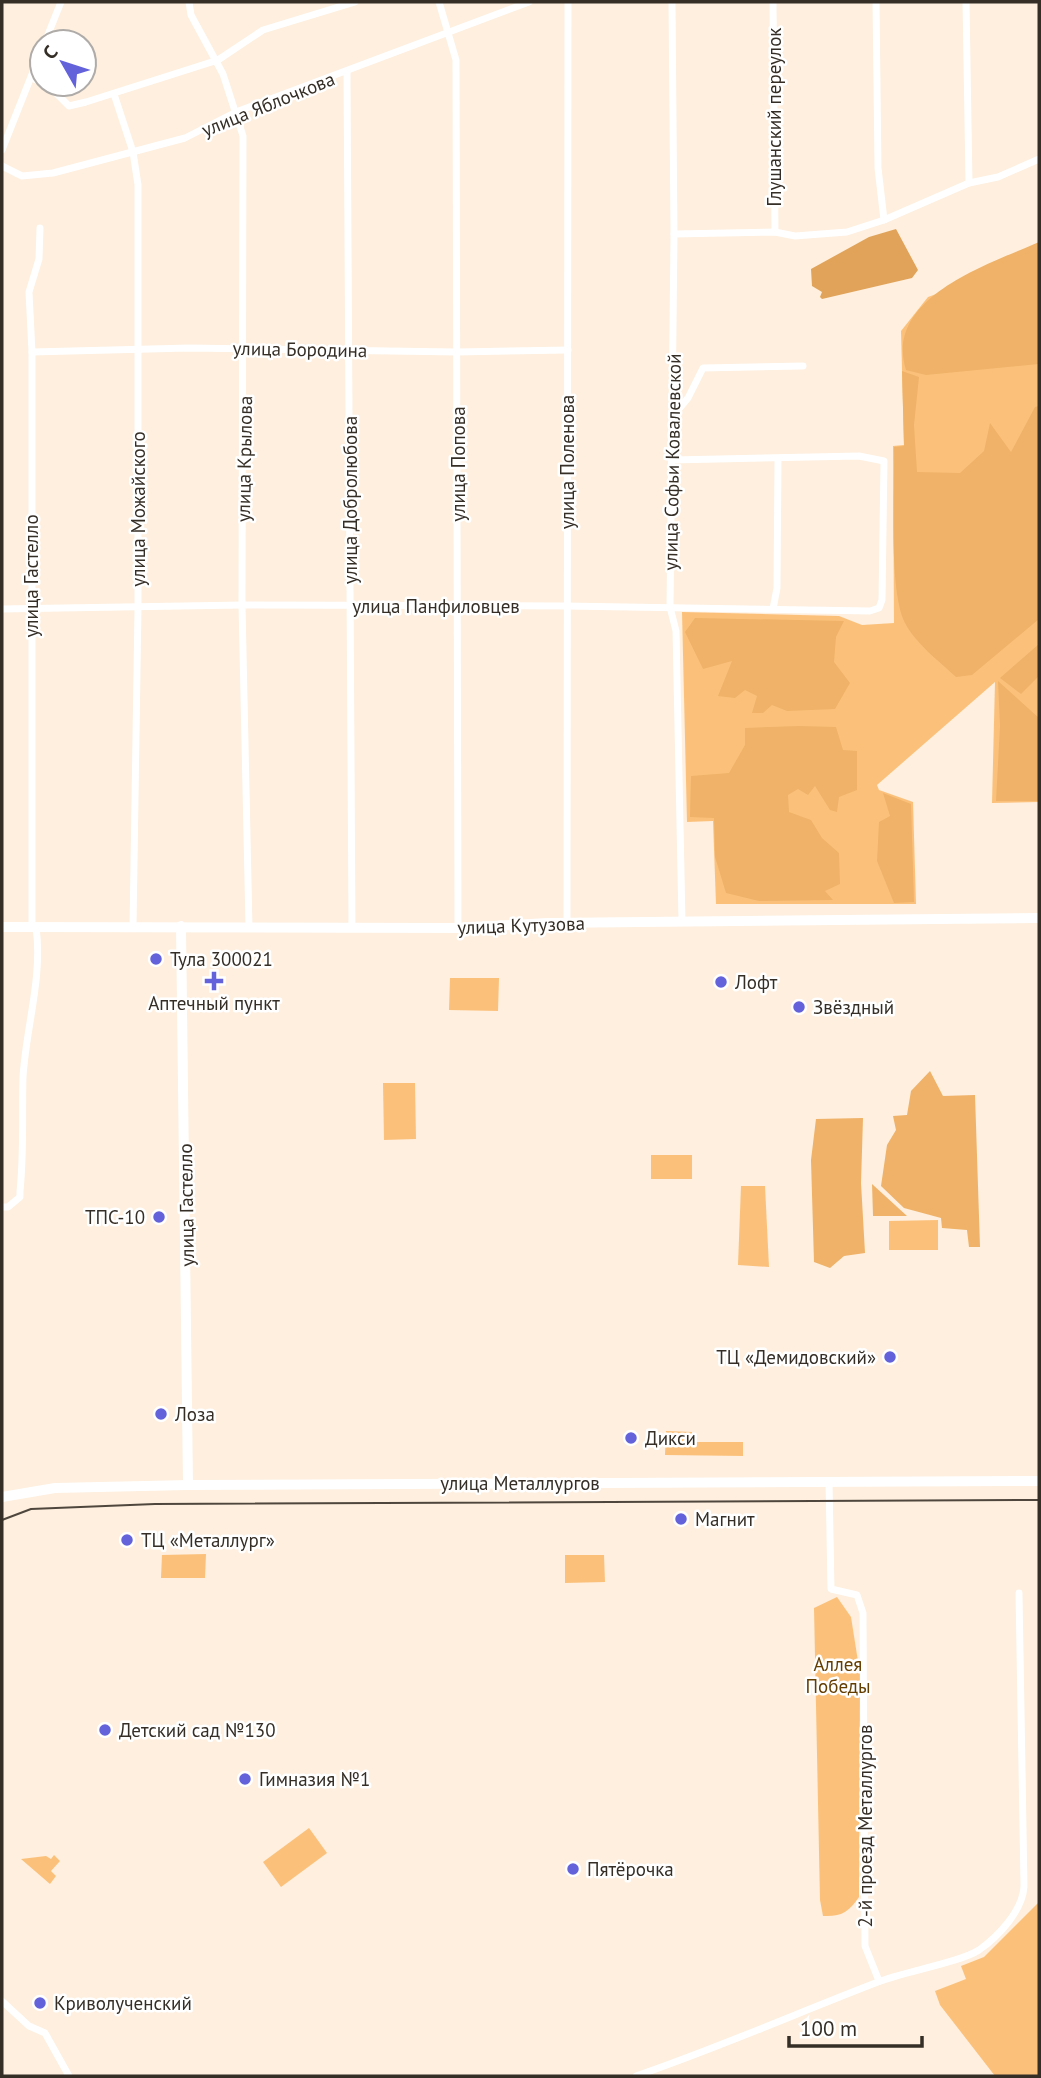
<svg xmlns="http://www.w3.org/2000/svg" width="1041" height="2078" font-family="'PT Sans',sans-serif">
  <rect width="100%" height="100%" fill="#feefde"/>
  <g fill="#fbc17b">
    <polygon points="1039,247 1039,802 992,803 995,682 877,785 879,790 913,802 916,904 716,904 713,821 687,822 682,612 839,616 862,625 894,623 893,446 904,445 901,331 928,297 1022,263"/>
    <polygon points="450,978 499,978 498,1011 449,1010"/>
    <polygon points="383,1083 415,1083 416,1139 384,1140"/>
    <rect x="651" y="1155" width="41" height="24"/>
    <polygon points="741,1186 765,1186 769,1267 738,1265"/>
    <polygon points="938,1220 938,1250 889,1250 889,1221"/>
    <polygon points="666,1431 692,1432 692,1442 743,1442 743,1456 665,1455"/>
    <polygon points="206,1554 205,1578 161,1578 162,1555"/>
    <polygon points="565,1555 604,1555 605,1582 565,1583"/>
    <path d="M 837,1597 L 851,1617 L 860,1674 L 859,1897 C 849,1912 841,1917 823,1916 L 820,1900 L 814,1608 Z"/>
    <polygon points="309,1828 327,1853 281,1887 263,1862"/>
    <polygon points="54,1855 60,1861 51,1871 56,1876 50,1884 21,1859 46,1856 51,1859"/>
    <polygon points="1039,1902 1039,2076 995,2076 940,2005 935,1991 966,1979 961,1966 984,1957"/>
  </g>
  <g fill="#efb268">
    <path d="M 1039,242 L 1039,364 L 926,375 L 906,370 C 883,297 990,264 1039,242 Z"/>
    <path d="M 902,371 L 919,377 L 914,425 L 917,472 L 960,473 L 984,451 L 990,423 L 1011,452 L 1035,407 L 1039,406 L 1039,619 L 972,675 L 956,677 C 939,661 916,644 905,623 C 888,590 895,488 894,447 L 904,446 Z"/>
    <polygon points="695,618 844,621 836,637 834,662 850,683 835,709 787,711 772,705 763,713 752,713 757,696 745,690 735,698 718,696 732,661 703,669 685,632"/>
    <polygon points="1039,644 1039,676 1021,694 1000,678"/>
    <polygon points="998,681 1039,718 1039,801 996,801 1000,726"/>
    <polygon points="799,726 836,727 843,750 857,751 857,790 839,797 837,812 830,810 815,786 808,795 798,789 788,795 789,812 811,820 822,838 839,853 840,884 825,891 833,900 759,901 726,893 715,857 714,818 690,817 691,776 729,773 745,745 745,728"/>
    <polygon points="883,793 911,804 914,902 894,903 877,861 879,822 890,816"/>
    <polygon points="930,1071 943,1096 975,1095 980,1247 969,1247 967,1230 942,1228 941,1218 904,1208 881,1186 887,1145 896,1130 893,1116 907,1115 911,1091"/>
    <polygon points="863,1118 861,1183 865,1253 844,1256 830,1268 814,1262 811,1160 816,1119"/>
    <polygon points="872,1184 907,1216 873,1216"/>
  </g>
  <polygon fill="#e0a359" points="896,229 918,270 912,278 822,299 820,297 822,292 812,286 811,269 869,237"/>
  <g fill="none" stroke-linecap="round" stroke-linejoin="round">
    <g stroke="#fff" stroke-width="7">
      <polyline points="189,2 191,15 223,74 243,136 242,605 249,927"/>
      <polyline points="439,2 456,60 458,928"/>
      <polyline points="672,2 674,234 670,607 676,631 682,921"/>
      <polyline points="773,2 775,232"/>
      <polyline points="876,2 878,168 884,220"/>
      <polyline points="966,2 969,183"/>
      <polyline points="45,42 61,2"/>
      <polyline points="347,71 352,928"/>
      <polyline points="31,78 42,82"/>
      <polyline points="47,84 69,106 86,102 218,60 263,30 355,2"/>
      <polyline points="114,94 133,152 138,185 138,608 133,927"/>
      <polyline points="2,150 42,49"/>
      <polyline points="2,166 22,176 53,173 185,138 236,112 529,2"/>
      <polyline points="674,234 775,232 795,236 847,232 884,220 969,183 998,177 1039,159"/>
      <polyline points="32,352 189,348 457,352 568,350"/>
      <polyline points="673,416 688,398 703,368 803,366"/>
      <polyline points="2,609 242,605 566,606 870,611 879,608 882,600 884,461 859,456 672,460"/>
      <polyline points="773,609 777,588 778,460"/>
      <polyline points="567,923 568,2"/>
      <polyline points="32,927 32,352 29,292 39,259 40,228"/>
      <path d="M 2,1207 L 8,1207 L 20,1197 L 20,1191 C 24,1153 22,1115 23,1077 C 26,1027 43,977 36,927"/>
      <polyline points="829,1481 831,1589 857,1595 863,1613 865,1946 879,1981"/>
      <polyline points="2,2001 29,2026 45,2033 69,2076"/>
      <path d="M 636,2076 C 718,2048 797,2013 878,1982 C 903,1972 961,1962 979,1950 C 999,1936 1023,1910 1024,1886 L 1019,1593"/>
    </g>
    <g stroke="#fff" stroke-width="10">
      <polyline points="181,926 188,1485"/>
      <polyline points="2,927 458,928 547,923 1039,918"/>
      <polyline points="2,1497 55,1488 188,1485 1039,1481"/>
    </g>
    <polyline stroke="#4f473e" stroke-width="2" points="2,1520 31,1509 155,1504 1039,1500"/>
  </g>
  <g fill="#6462db" stroke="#fff" stroke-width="2.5">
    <circle cx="156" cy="959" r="7"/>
    <path d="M210.5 970.5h7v7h7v7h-7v7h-7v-7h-7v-7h7z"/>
    <circle cx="721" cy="982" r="7"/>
    <circle cx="799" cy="1007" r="7"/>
    <circle cx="159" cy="1217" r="7"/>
    <circle cx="890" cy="1357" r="7"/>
    <circle cx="161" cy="1414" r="7"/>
    <circle cx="631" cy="1438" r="7"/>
    <circle cx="681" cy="1519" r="7"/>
    <circle cx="127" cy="1540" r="7"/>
    <circle cx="105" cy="1730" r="7"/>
    <circle cx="245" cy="1779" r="7"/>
    <circle cx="573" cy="1869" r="7"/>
    <circle cx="40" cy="2003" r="7"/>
  </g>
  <g text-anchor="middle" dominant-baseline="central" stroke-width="5" stroke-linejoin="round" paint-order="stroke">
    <g font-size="19" fill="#352e26" stroke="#fff">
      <text transform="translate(268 104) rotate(-22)">улица Яблочкова</text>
      <text transform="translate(774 117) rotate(-90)">Глушанский переулок</text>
      <text transform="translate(300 349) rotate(1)">улица Бородина</text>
      <text transform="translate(244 459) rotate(-89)">улица Крылова</text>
      <text transform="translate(567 462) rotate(-90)">улица Поленова</text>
      <text transform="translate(672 462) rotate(-89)">улица Софьи Ковалевской</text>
      <text transform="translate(458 464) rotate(-90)">улица Попова</text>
      <text transform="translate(350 500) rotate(-90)">улица Добролюбова</text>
      <text transform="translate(138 509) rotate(-90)">улица Можайского</text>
      <text transform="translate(31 576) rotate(-90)">улица Гастелло</text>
      <text x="436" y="606">улица Панфиловцев</text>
      <text transform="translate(521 925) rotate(-2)">улица Кутузова</text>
      <text transform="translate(186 1205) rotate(-91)">улица Гастелло</text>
      <text x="520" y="1483">улица Металлургов</text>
      <text transform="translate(865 1826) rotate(-90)">2-й проезд Металлургов</text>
    </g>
    <g font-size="19" fill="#352e26" stroke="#fff" text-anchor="start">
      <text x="170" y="959">Тула 300021</text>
      <text x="735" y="982">Лофт</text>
      <text x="214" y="1003" text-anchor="middle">Аптечный пункт</text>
      <text x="813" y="1007">Звёздный</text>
      <text x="145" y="1217" text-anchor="end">ТПС-10</text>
      <text x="876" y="1357" text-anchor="end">ТЦ «Демидовский»</text>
      <text x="175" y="1414">Лоза</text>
      <text x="645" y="1438">Дикси</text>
      <text x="695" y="1519">Магнит</text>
      <text x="141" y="1540">ТЦ «Металлург»</text>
      <text x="119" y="1730">Детский сад №130</text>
      <text x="259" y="1779">Гимназия №1</text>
      <text x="587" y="1869">Пятёрочка</text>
      <text x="54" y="2003">Криволученский</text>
    </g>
    <g font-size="19" fill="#643d00" stroke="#fff">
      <text x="838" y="1664">Аллея<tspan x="838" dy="22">Победы</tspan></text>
    </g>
  </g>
  <rect width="1041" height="2078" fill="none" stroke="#352e26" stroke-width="7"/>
  <g transform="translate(63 63) rotate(309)"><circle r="33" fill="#ffffff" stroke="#aeaba8" stroke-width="2"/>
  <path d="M0-5L12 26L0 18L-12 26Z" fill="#6462db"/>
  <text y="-10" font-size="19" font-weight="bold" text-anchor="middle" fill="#352e26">С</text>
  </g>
  <path d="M789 2036v10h133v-10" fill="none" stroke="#352e26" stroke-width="3.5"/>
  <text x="800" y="2036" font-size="21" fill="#352e26" stroke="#ffffff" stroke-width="5" paint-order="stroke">100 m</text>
</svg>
